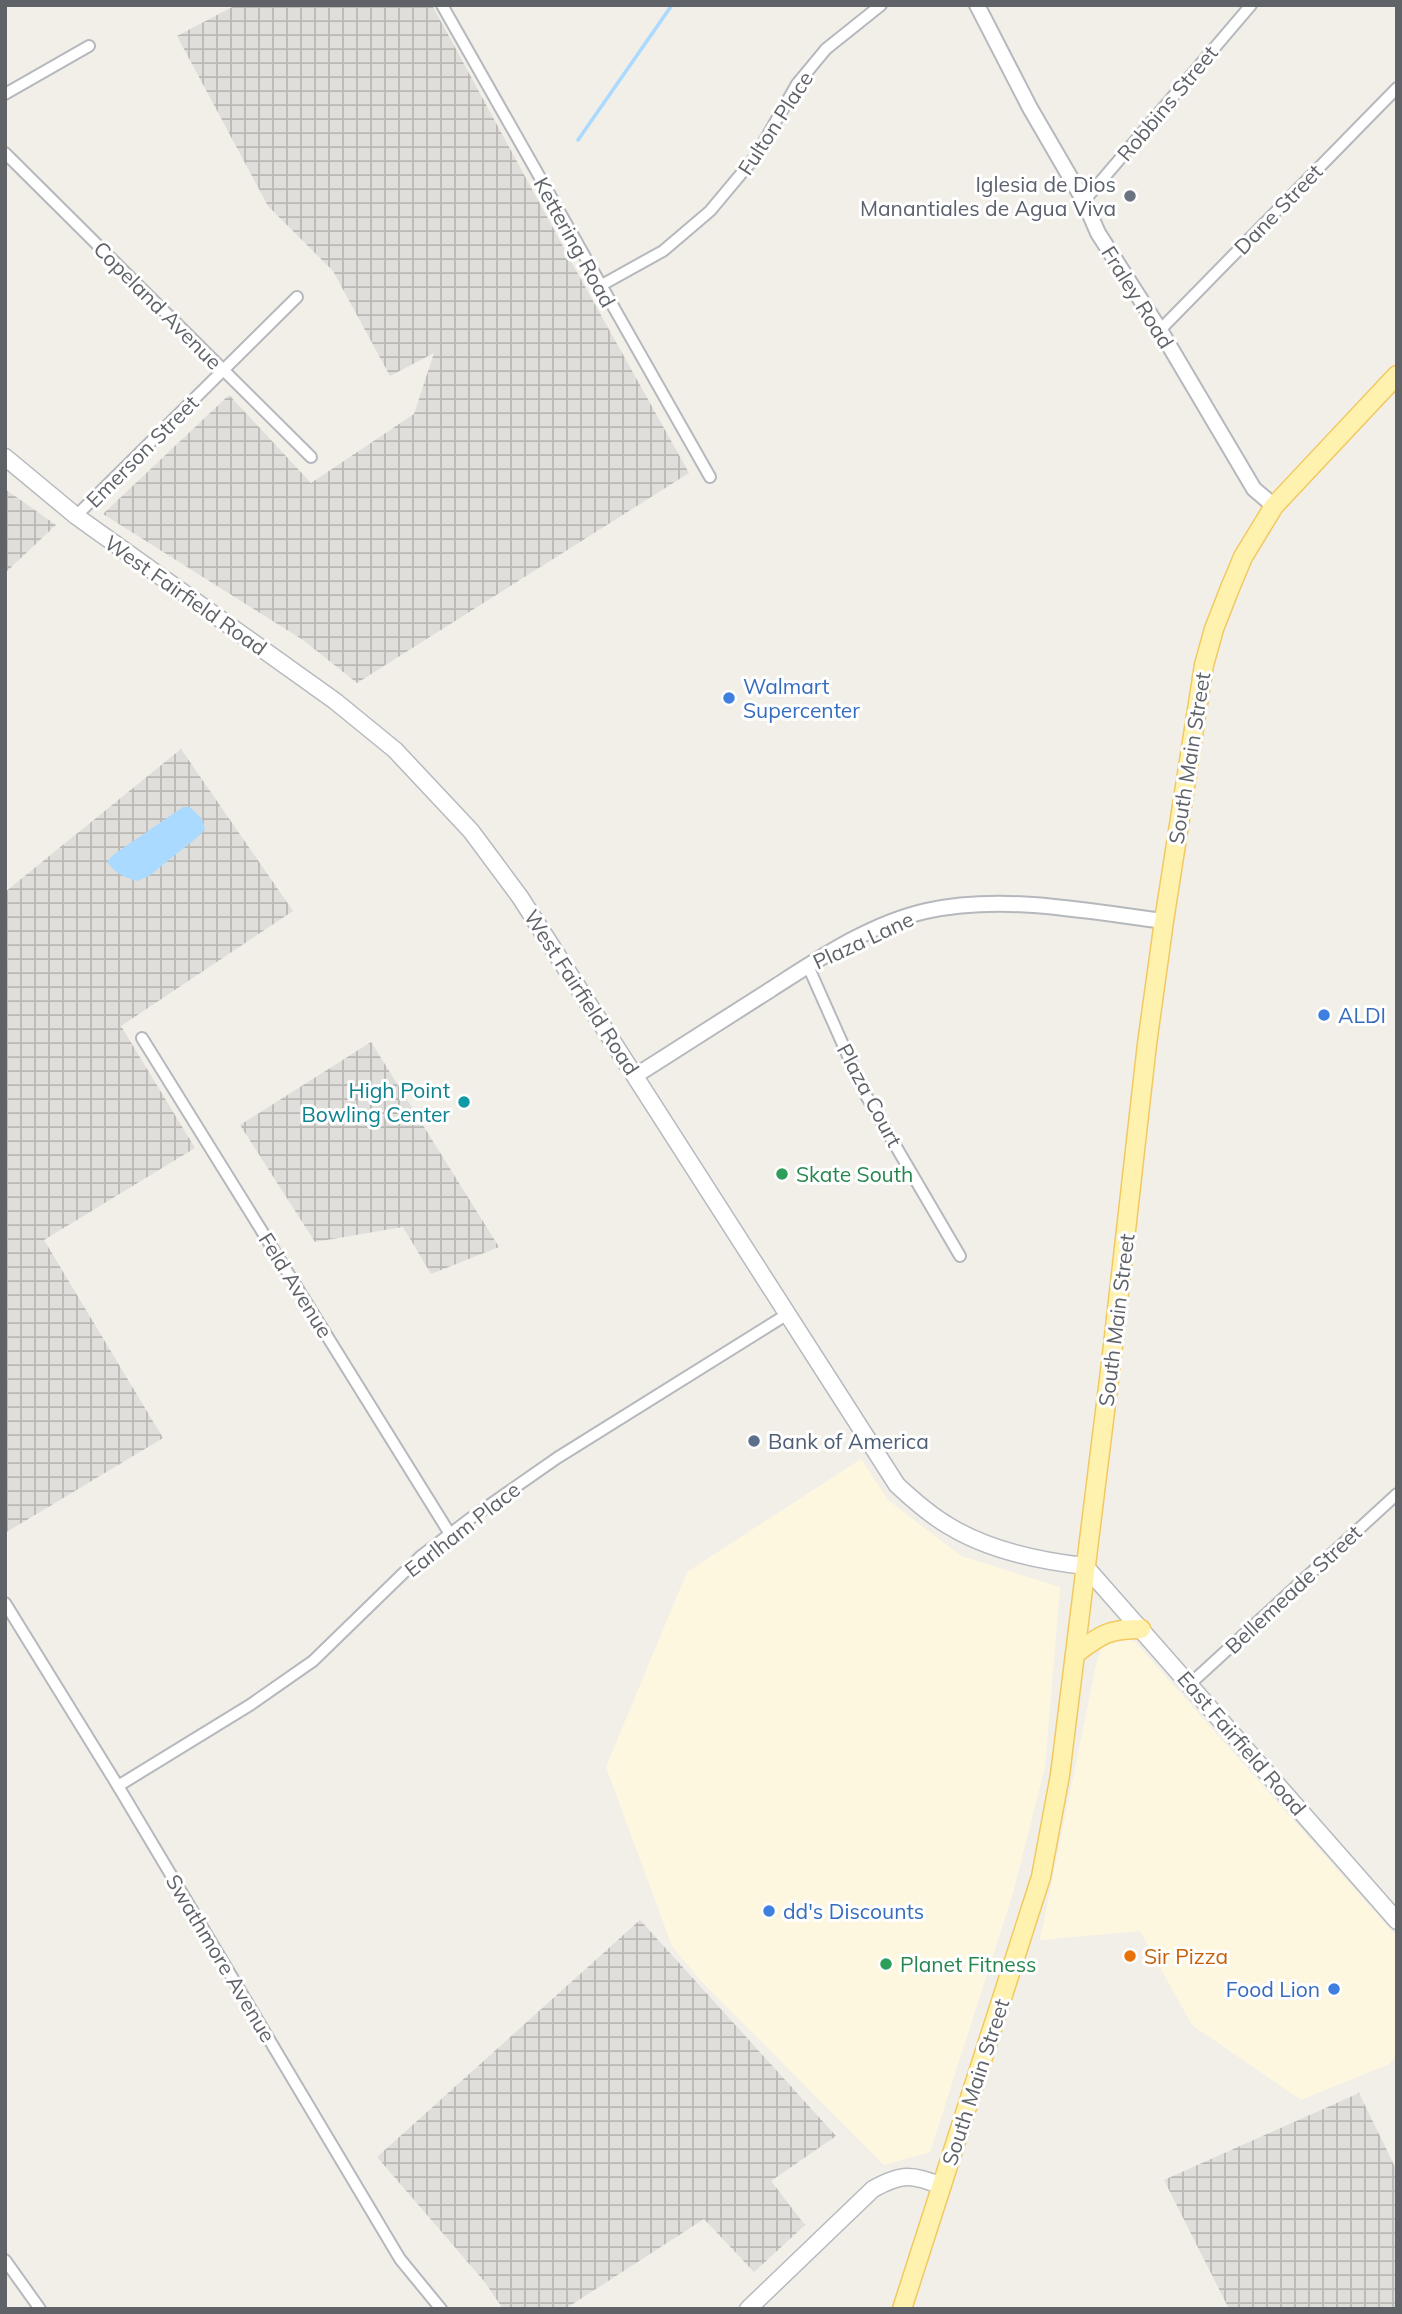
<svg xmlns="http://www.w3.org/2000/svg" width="1402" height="2314" font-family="Mulish,sans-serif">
  <defs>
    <pattern id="industrial-grid" width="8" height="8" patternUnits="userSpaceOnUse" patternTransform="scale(1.75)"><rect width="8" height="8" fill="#e0deda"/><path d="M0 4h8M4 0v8" fill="none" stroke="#b9b8b5"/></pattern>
  </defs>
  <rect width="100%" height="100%" fill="#f1efe8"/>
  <g fill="#fef7e0">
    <polygon points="861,1459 888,1500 961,1556 1060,1587 1045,1767 1013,1893 930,2152 884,2165 702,1982 672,1946 606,1767 687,1572"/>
    <polygon points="1124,1636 1136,1643 1397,1937 1397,2056 1389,2064 1301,2100 1192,2025 1140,1931 1040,1940 1097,1660 1103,1644"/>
  </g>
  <g fill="url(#industrial-grid)">
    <polygon points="236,5 432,5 578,274 689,473 357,683 303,640 103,514 229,395 311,483 414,414 434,353 390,376 333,271 268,206 177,36"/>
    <polygon points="5,489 56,525 5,573"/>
    <polygon points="181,749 293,911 121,1026 195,1148 44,1240 163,1438 5,1533 5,892"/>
    <polygon points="371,1042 499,1247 431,1274 403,1227 315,1242 240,1125"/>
    <polygon points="640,1920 836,2136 771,2181 805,2225 754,2272 704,2219 565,2309 503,2309 484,2281 377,2157"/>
    <polygon points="1359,2093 1397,2171 1397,2309 1229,2309 1164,2180"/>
  </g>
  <path fill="#aadaff" d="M 183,807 L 190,807 L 202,819 L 205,829 L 200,835 L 149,876 L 137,881 C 124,877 116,874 107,862 L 113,855 Z"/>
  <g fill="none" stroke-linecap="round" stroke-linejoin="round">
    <polyline stroke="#aadaff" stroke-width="3.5" points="578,140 672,5"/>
    <g stroke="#b5b8bc" stroke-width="14">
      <g id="minor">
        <polyline points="442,5 710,477"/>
        <polyline points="5,94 89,46"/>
        <polyline points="5,153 311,457"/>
        <polyline points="1084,201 1251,5"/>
        <polyline points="600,286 663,251 710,211 756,156 797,84 826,49 881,5"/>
        <polyline points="1160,330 1397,88"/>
        <polyline points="76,516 297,297"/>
        <polyline points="808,966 864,1092 960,1256"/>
        <polyline points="142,1038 450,1534"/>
        <polyline points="5,1603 118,1786 400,2259 441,2309"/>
        <polyline points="1190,1684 1397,1494"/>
        <polyline points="118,1786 250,1705 313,1661 421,1556 471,1518 557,1458 786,1315"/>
        <polyline points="5,2260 40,2309"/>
      </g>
    </g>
    <g stroke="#b5b8bc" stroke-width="18">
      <g id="tertiary">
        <polyline points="977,5 1030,108 1084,201 1098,233 1160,330 1254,489 1274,506"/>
        <path d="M 635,1076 C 680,1047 725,1019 770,990 C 817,960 869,924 926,911 C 1004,894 1085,911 1164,921"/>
      </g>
    </g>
    <g stroke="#b6babf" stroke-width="19">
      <g id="secondary">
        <path d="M 5,457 L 76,516 L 335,701 L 395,750 L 471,831 L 520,897 L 897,1485 C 913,1500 930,1515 949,1526 C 988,1550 1040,1561 1085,1566 L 1397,1921"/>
        <path d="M 748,2309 L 873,2189 C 902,2173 911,2174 942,2186"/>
      </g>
    </g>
    <g stroke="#f2c960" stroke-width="21">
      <g id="primary">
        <path d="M 1075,1654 C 1101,1635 1107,1629 1141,1629"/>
        <polyline points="902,2309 1041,1877 1060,1775 1111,1363 1147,1044 1164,921 1204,665 1214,629 1230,588 1243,557 1274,506 1397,375"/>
      </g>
    </g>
    <use href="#minor" stroke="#fff" stroke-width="10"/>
    <use href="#tertiary" stroke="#fff" stroke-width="14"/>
    <use href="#secondary" stroke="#fff" stroke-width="16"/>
    <use href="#primary" stroke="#fff2af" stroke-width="18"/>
  </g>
  <circle fill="#6b7280" stroke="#fff" stroke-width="2.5" cx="1130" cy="196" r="7"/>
  <g fill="#3f7fe0" stroke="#fff" stroke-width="2.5">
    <circle cx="729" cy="698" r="7"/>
    <circle cx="1324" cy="1015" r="7"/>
    <circle cx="769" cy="1911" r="7"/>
    <circle cx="1334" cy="1989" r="7"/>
  </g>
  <circle fill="#0f9aa8" stroke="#fff" stroke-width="2.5" cx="464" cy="1102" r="7"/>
  <g fill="#2e9e5b" stroke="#fff" stroke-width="2.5">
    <circle cx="782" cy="1174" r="7"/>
    <circle cx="886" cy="1964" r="7"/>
  </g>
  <circle fill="#5c6f8a" stroke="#fff" stroke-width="2.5" cx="754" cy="1441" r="7"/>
  <circle fill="#e8710a" stroke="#fff" stroke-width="2.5" cx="1130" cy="1956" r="7"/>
  <g text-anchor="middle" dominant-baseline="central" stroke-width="6" stroke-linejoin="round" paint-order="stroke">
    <g font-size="21" fill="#5f6368" stroke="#fff">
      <text transform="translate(1167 103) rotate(-50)">Robbins Street</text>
      <text transform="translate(775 123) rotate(-57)">Fulton Place</text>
      <text transform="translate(1278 209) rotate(-46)">Dane Street</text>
      <text transform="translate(575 242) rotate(61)">Kettering Road</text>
      <text transform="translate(1138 297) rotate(58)">Fraley Road</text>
      <text transform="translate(158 305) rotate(45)">Copeland Avenue</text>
      <text transform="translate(142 451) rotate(-45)">Emerson Street</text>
      <text transform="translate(186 595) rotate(35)">West Fairfield Road</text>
      <text transform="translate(1189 758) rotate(-81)">South Main Street</text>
      <text transform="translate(863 940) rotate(-25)">Plaza Lane</text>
      <text transform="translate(582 992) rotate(57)">West Fairfield Road</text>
      <text transform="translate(870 1095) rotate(62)">Plaza Court</text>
      <text transform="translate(296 1285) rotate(58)">Feld Avenue</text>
      <text transform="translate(1116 1320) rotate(-83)">South Main Street</text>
      <text transform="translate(462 1529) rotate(-38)">Earlham Place</text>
      <text transform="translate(1293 1589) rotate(-43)">Bellemeade Street</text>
      <text transform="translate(1242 1743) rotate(49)">East Fairfield Road</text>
      <text transform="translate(221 1958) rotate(59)">Swathmore Avenue</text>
      <text transform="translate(975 2082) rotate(-72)">South Main Street</text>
    </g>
    <g font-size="21" fill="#5b616d" stroke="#fff" text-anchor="end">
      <text x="1116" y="184">Iglesia de Dios<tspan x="1116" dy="24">Manantiales de Agua Viva</tspan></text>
    </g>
    <g font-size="21" fill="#366cbe" stroke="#fff" text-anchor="start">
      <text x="743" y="686">Walmart<tspan x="743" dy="24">Supercenter</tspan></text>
      <text x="1338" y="1015">ALDI</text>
      <text x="783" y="1911">dd's Discounts</text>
      <text x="1320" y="1989" text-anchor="end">Food Lion</text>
    </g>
    <g font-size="21" fill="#0d838f" stroke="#fff" text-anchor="end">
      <text x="450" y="1090">High Point<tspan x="450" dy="24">Bowling Center</tspan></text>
    </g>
    <g font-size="21" fill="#27864d" stroke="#fff" text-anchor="start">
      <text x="796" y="1174">Skate South</text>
      <text x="900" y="1964">Planet Fitness</text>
    </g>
    <g font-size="21" fill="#4e5e75" stroke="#fff" text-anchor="start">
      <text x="768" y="1441">Bank of America</text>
    </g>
    <g font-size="21" fill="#c56008" stroke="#fff" text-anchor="start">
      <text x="1144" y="1956">Sir Pizza</text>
    </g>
  </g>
  <rect width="1402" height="2314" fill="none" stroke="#5f6368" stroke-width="14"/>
</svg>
